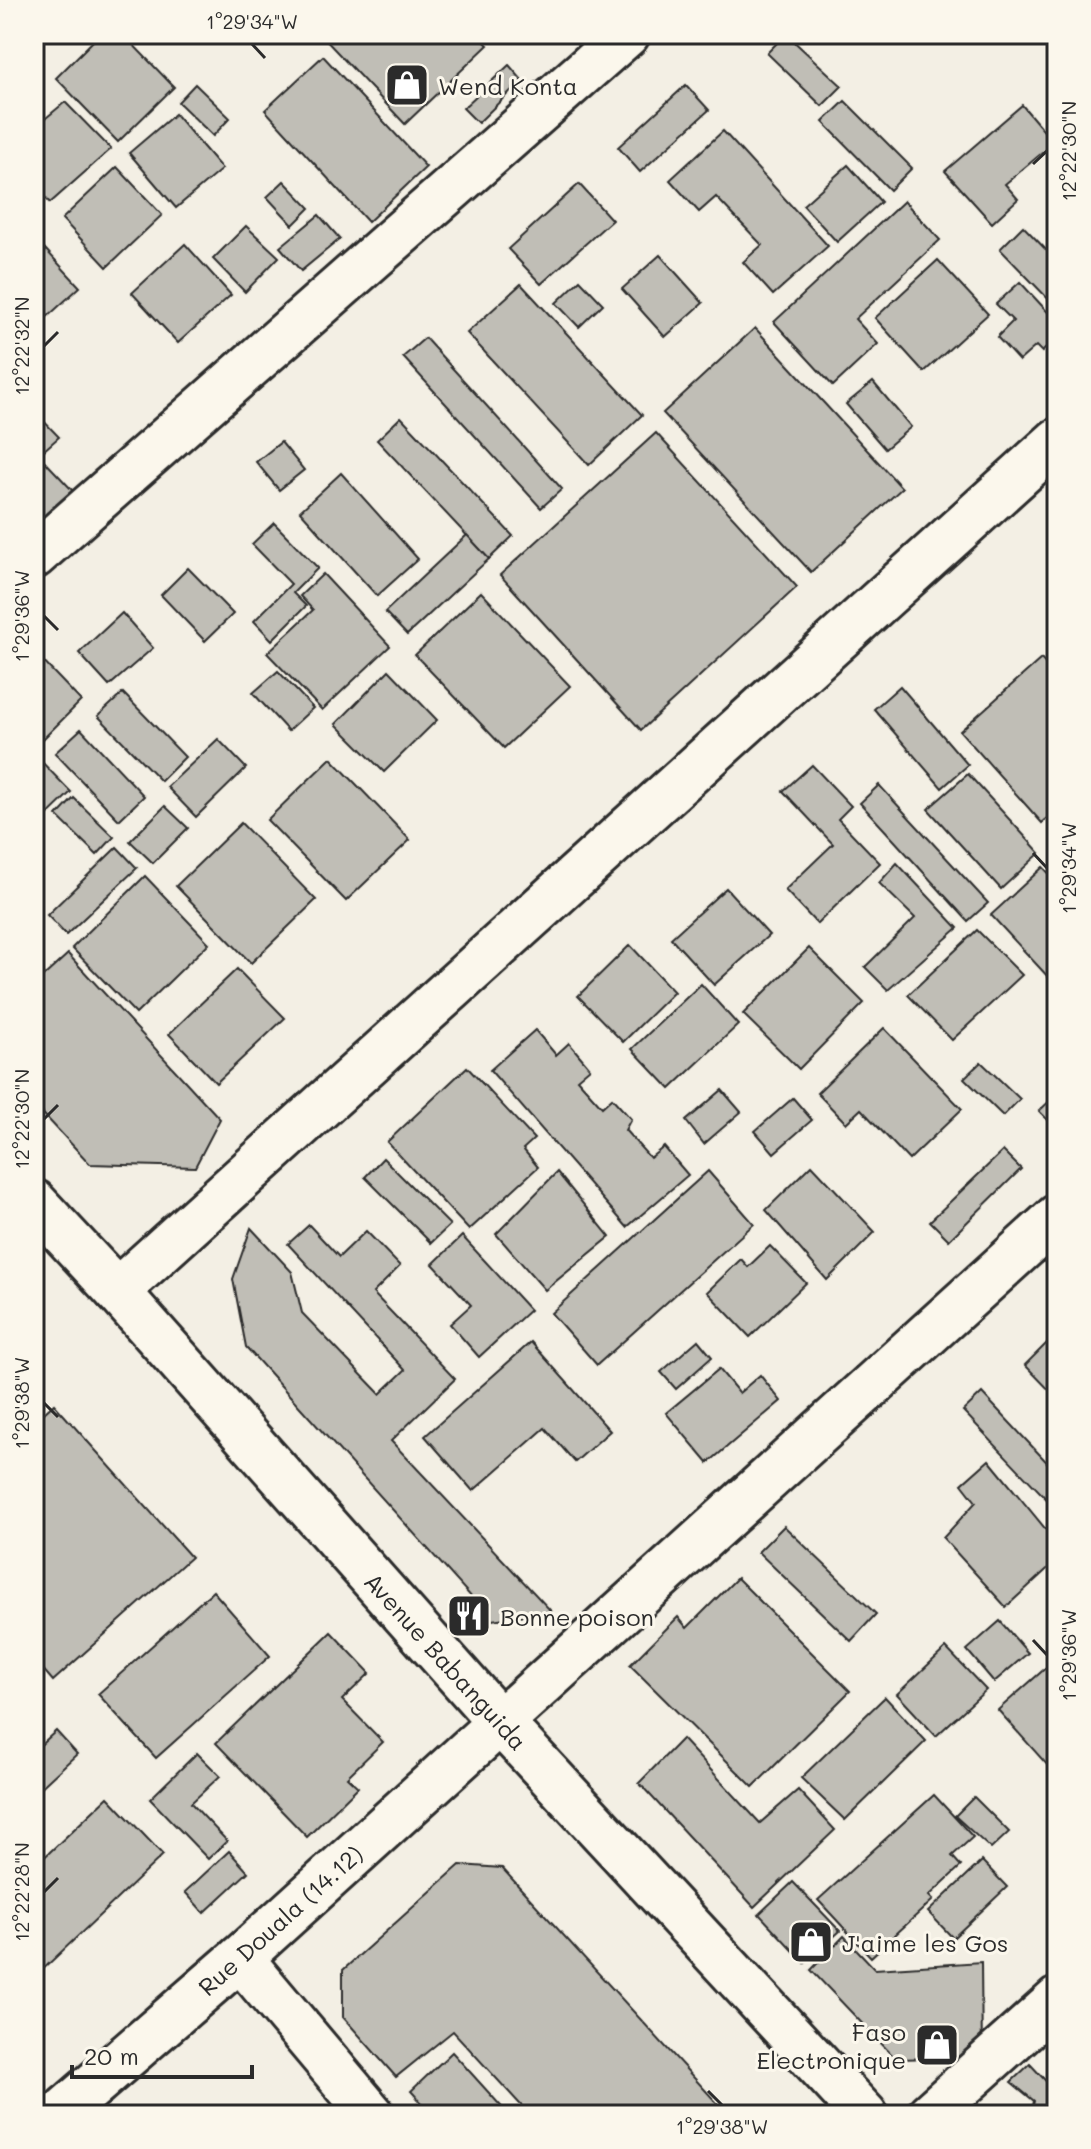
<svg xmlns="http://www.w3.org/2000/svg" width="1091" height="2149" font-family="Mali,sans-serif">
  <rect width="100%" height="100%" fill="#f3efe4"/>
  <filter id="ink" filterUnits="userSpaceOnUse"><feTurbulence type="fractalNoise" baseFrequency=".0125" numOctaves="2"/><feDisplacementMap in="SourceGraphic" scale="16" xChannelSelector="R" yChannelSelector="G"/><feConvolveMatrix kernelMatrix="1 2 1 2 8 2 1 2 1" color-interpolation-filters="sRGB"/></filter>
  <g filter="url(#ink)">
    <g fill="#c0beb6" stroke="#2b2b2b" stroke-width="2">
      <polygon points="100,34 123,34 174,87 118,142 56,78"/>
      <polygon points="320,34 477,34 488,45 405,124"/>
      <polygon points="786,34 842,86 822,106 767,53"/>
      <polygon points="323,56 426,167 368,222 265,110"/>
      <polygon points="509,65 522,80 478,123 463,108"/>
      <polygon points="195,84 230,118 213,136 178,102"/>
      <polygon points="686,85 709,110 640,172 618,147"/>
      <polygon points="845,101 912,168 890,190 823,122"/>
      <polygon points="65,102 111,149 50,203 34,185 34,128"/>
      <polygon points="1022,105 1054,143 1005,184 1018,199 992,223 945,171"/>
      <polygon points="175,114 222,169 176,208 129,153"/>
      <polygon points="723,131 828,246 773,295 743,262 762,245 716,197 699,212 670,180"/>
      <polygon points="848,165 881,202 837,242 803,205"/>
      <polygon points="117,167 162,215 107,267 62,219"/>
      <polygon points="284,181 310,208 293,225 267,197"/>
      <polygon points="579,184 612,220 541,284 508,249"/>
      <polygon points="904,201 940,240 855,319 878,344 833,386 774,322"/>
      <polygon points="319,215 340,239 301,271 280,247"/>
      <polygon points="246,226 279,257 245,292 213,259"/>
      <polygon points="1023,226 1057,261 1057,308 1000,249"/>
      <polygon points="34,237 80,287 34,329"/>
      <polygon points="185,244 231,295 178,343 132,293"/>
      <polygon points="660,255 703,303 665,337 622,289"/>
      <polygon points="938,260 988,314 924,372 875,318"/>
      <polygon points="580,280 603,304 579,327 556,303"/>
      <polygon points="1020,282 1057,322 1057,337 1042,352 1036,346 1019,361 997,337 1013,321 996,304"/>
      <polygon points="521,284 642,415 589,465 467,333"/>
      <polygon points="755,328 902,488 811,572 663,413"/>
      <polygon points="425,338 562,489 541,508 403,357"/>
      <polygon points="873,382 911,427 885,449 846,404"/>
      <polygon points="34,411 59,437 34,459"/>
      <polygon points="401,417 513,536 489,559 377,440"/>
      <polygon points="656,433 797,587 641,730 500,575"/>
      <polygon points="281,442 304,470 279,490 256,462"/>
      <polygon points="39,455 73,491 34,527 34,459"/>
      <polygon points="341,473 418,559 377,596 300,511"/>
      <polygon points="274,523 318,568 293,593 306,606 272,640 254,621 291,584 252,544"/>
      <polygon points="467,535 489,559 407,635 385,612"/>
      <polygon points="188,568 233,614 205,641 161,595"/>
      <polygon points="323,574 390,646 322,710 267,653 313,610 300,596"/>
      <polygon points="481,592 570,686 504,748 415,655"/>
      <polygon points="122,613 153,648 109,686 79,653"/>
      <polygon points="38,656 81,701 42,740 34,731 34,660"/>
      <polygon points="1041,659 1057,677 1057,810 1042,823 960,731"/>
      <polygon points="389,670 437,720 384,772 336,724"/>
      <polygon points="278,671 313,708 288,731 253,693"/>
      <polygon points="900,686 968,765 942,788 874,709"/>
      <polygon points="123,693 185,757 161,781 98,716"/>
      <polygon points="81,729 144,796 119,820 55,753"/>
      <polygon points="218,739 246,768 196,817 167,787"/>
      <polygon points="34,754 71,792 34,828"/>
      <polygon points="331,758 410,840 346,901 267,820"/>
      <polygon points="812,765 851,806 838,819 880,863 817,924 785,890 833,844 783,791"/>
      <polygon points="968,774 1040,853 1001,889 928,809"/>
      <polygon points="879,785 988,903 968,921 860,803"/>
      <polygon points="74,798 114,837 97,855 57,816"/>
      <polygon points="165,806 188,828 153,863 130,841"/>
      <polygon points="241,823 316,900 251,963 176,886"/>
      <polygon points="117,847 137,868 66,935 47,915"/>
      <polygon points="897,863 958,928 888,990 865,967 915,918 879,883"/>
      <polygon points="1043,867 1057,882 1057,973 1050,979 991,915"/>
      <polygon points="145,876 209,943 136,1014 72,948"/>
      <polygon points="726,888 769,935 714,985 671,938"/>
      <polygon points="977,930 1022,975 952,1040 908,995"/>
      <polygon points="630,945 674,992 623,1042 578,996"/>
      <polygon points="809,948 864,1003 799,1069 743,1014"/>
      <polygon points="68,954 220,1119 195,1167 90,1164 34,1104 34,985"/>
      <polygon points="237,969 285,1018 216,1083 169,1034"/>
      <polygon points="701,984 738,1025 670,1089 632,1049"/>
      <polygon points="884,1028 962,1109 909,1160 861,1109 846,1123 817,1093"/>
      <polygon points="535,1030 556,1055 569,1043 590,1068 577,1079 602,1107 612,1098 631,1119 625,1130 650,1158 664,1147 688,1175 627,1227 490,1070"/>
      <polygon points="981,1062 1020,1099 1003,1116 964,1078"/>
      <polygon points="467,1067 534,1139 523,1149 538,1167 469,1230 387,1142"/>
      <polygon points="722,1090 741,1112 704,1144 686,1121"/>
      <polygon points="1057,1094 1057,1129 1039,1111"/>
      <polygon points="793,1098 812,1120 774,1153 755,1131"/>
      <polygon points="1003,1151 1021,1169 949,1240 930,1221"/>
      <polygon points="383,1158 450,1225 431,1243 365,1177"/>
      <polygon points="812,1165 875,1232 827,1280 766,1210"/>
      <polygon points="708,1171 754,1224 597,1365 551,1313"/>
      <polygon points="557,1172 610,1237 545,1290 496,1234"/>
      <polygon points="309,1225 339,1257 366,1231 400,1266 373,1293 455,1379 391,1441 551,1611 492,1620 246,1347 233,1279 251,1228 292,1272 302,1313 380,1394 405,1370 288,1244"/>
      <polygon points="462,1236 530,1310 479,1357 450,1324 471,1305 433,1264"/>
      <polygon points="770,1246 806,1283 750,1337 707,1292 741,1259 748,1267"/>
      <polygon points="698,1340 712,1357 676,1389 661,1372"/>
      <polygon points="1049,1341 1057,1350 1057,1398 1025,1365"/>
      <polygon points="531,1342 610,1431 575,1462 545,1428 473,1491 425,1436"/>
      <polygon points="719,1369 739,1393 760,1375 781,1401 708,1463 666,1413"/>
      <polygon points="982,1393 1057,1473 1057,1510 963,1411"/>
      <polygon points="54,1404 191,1557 53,1681 34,1659 34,1422"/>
      <polygon points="989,1460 1057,1543 1057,1560 1006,1607 943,1538 976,1502 962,1484"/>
      <polygon points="784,1526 876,1614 851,1641 758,1552"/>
      <polygon points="737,1578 850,1691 753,1787 630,1665 678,1617 687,1628"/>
      <polygon points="213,1591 270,1656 156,1758 98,1694"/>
      <polygon points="1000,1621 1028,1653 994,1682 967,1650"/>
      <polygon points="331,1632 370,1673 342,1700 383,1742 347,1777 358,1787 307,1837 216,1743"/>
      <polygon points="946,1648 986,1690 936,1736 897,1694"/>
      <polygon points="1057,1658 1057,1776 998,1710"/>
      <polygon points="885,1697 926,1741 845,1820 801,1778"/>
      <polygon points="56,1731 77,1754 34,1794 34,1751"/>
      <polygon points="682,1739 760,1823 798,1790 835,1830 754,1907 639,1783"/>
      <polygon points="197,1753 220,1776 191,1803 227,1841 208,1859 150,1799"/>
      <polygon points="934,1795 973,1837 952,1856 961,1866 929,1896 933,1900 871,1957 818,1900"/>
      <polygon points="108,1797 163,1855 34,1978 34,1867"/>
      <polygon points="974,1797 1009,1832 991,1849 955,1816"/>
      <polygon points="229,1851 248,1872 204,1913 185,1892"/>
      <polygon points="982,1861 1007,1887 953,1938 928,1912"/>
      <polygon points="460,1865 502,1868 728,2115 530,2115 453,2031 396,2077 343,2017 343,1970"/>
      <polygon points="793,1882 840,1931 805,1963 759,1914"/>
      <polygon points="844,1936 875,1969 981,1962 982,2057 896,2059 811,1970"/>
      <polygon points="452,2052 509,2115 433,2115 411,2091"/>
      <polygon points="1030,2064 1057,2093 1057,2115 1031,2115 1034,2101 1011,2082"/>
    </g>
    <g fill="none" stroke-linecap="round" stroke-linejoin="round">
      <g stroke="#2b2b2b" stroke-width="50">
        <g id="minor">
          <polyline points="34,556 627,34"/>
          <polyline points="117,1291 1057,441"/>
          <polyline points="240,1958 372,2115"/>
          <polyline points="59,2115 240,1958 1057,1217"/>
          <polyline points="929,2115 1057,2000"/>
        </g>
      </g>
      <g stroke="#2b2b2b" stroke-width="50">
        <polyline id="tertiary" points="34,1202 117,1291 499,1721 865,2115"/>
      </g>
      <use href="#minor" stroke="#fbf7ec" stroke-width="44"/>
      <use href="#tertiary" stroke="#fbf7ec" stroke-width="44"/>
    </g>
  </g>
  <path fill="none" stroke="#2b2b2b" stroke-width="3" d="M 252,44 L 265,58M 1033,164 L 1047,151M 44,346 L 58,332M 44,616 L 58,630M 1033,853 L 1047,868M 44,1119 L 58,1105M 44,1403 L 58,1417M 1033,1640 L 1047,1655M 44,1892 L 58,1878M 708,2091 L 722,2105"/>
  <defs>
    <g id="shop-square" transform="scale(2.3)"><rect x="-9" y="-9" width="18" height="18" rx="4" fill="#2b2b2b" stroke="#fbf7ec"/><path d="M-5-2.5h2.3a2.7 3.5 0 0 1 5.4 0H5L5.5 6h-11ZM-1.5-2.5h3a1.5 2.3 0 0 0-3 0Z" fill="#fff"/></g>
    <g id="restaurant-square" transform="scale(2.3)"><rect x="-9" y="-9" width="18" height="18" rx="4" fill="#2b2b2b" stroke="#fbf7ec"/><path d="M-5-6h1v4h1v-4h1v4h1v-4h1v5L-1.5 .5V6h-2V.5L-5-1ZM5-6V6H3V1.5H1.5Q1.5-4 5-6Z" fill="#fff"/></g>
  </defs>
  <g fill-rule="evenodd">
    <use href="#shop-square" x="407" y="85"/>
    <use href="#restaurant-square" x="469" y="1616"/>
    <use href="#shop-square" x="811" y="1942"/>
    <use href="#shop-square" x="937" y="2045"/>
  </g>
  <g text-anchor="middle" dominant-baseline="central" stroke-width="6" stroke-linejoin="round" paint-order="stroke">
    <g font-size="24" fill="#2b2b2b" stroke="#fbf7ec" text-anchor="start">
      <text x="438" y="85">Wend Konta</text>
      <text x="500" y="1616">Bonne poison</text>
      <text x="842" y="1942">J'aime les Gos</text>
      <text x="906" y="2031" text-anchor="end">Faso<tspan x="906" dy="28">Electronique</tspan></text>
    </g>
    <g font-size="24" fill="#2b2b2b" stroke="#fbf7ec">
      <text transform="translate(446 1661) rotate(48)">Avenue Babanguida</text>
      <text transform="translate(280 1920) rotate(-42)">Rue Douala (14.12)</text>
    </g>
  </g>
  <rect width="1091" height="2149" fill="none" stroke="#fbf7ec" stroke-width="88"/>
  <path d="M72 2065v12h180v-12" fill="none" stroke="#2b2b2b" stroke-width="4"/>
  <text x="84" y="2065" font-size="24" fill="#2b2b2b" stroke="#fbf7ec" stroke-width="6" paint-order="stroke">20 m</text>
  <rect x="44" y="44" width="1003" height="2061" fill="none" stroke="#2b2b2b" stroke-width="3"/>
  <g font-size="20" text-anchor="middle" fill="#2b2b2b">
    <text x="252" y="29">1°29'34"W</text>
    <text transform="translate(1069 151) rotate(-90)" y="7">12°22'30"N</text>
    <text transform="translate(22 346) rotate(-90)" y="7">12°22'32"N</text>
    <text transform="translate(22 616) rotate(-90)" y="7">1°29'36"W</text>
    <text transform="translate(1069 868) rotate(-90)" y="7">1°29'34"W</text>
    <text transform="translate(22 1119) rotate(-90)" y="7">12°22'30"N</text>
    <text transform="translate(22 1403) rotate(-90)" y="7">1°29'38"W</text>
    <text transform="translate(1069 1655) rotate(-90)" y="7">1°29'36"W</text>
    <text transform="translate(22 1892) rotate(-90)" y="7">12°22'28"N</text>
    <text x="722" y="2134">1°29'38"W</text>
  </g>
</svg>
